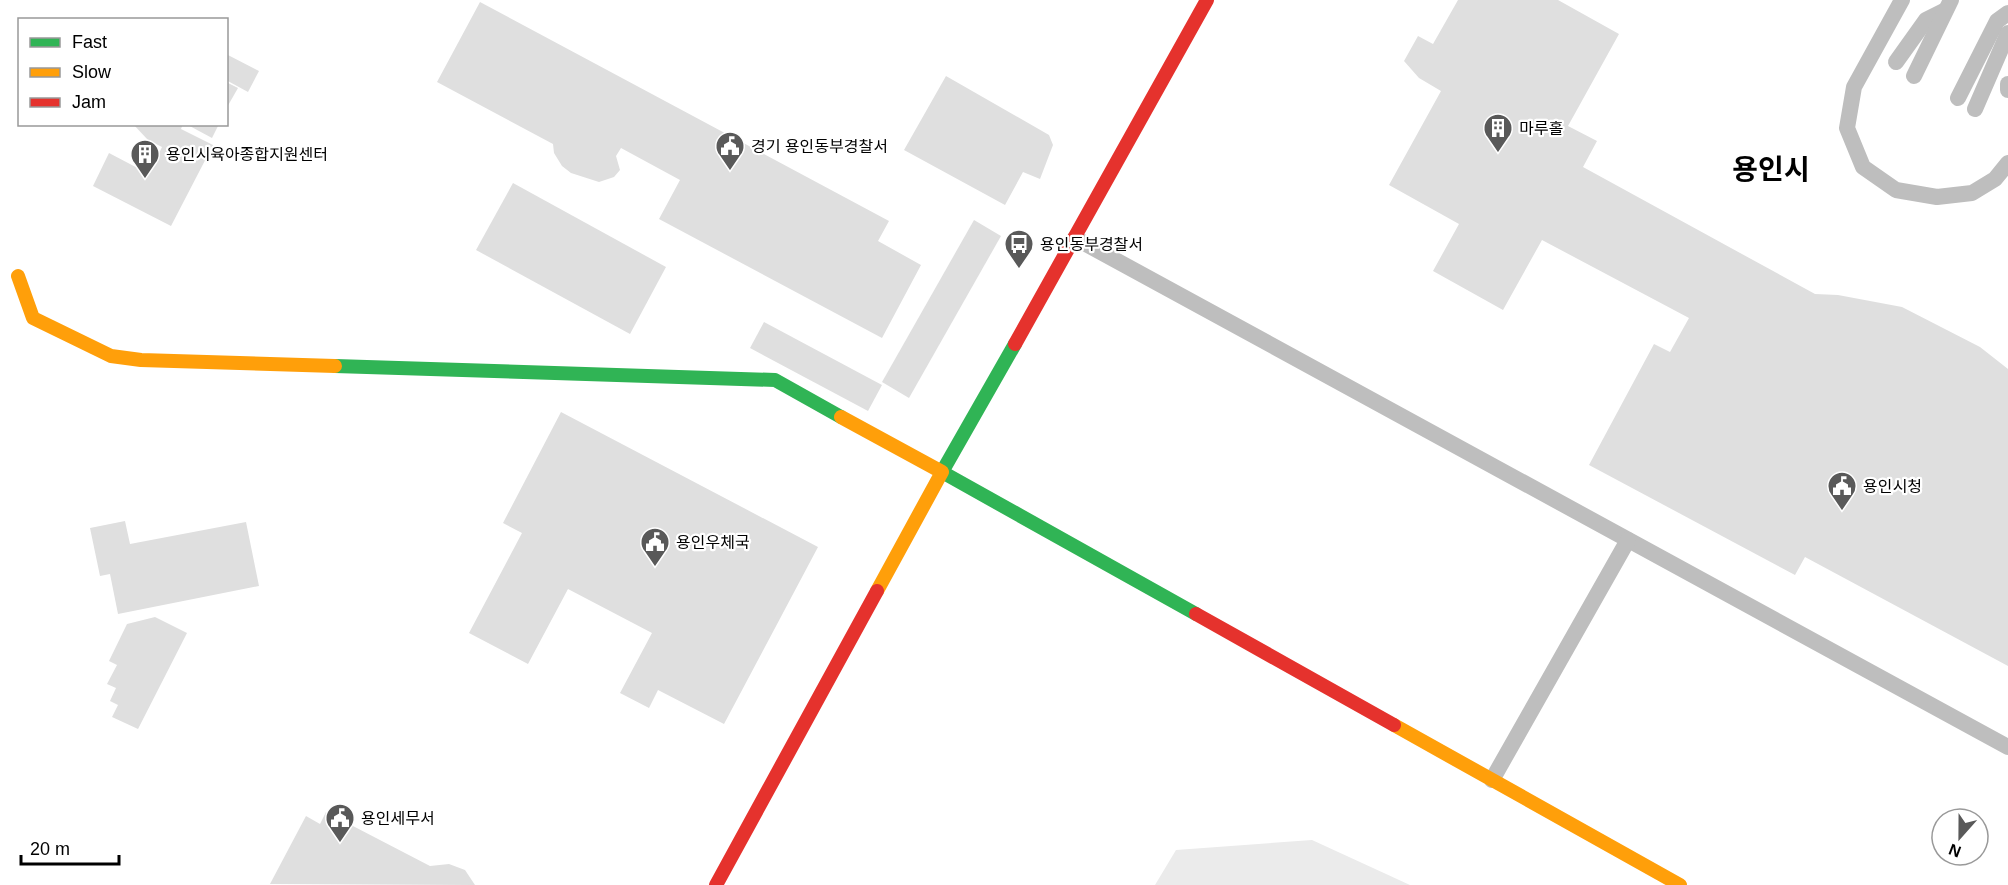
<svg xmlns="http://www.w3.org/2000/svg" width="2008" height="885" font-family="Arial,'Noto Sans KR',sans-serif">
  <rect width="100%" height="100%" fill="#fff"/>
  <polygon fill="#ebebeb" points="1312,840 1410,885 1155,885 1176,850"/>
  <g fill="#dfdfdf">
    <polygon points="1458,0 1558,0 1619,34 1568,126 1597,141 1583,167 1815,294 1838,295 1902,307 1980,347 2008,369 2008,666 1805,557 1795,575 1589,465 1654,344 1670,352 1689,318 1542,240 1503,310 1433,271 1459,224 1389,185 1441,91 1419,78 1404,61 1418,36 1433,44"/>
    <polygon points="480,2 889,221 878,241 921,265 882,338 659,219 680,180 621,148 616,156 620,170 614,177 599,182 571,173 562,166 554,153 553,144 437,82"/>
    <polygon points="226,54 259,71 248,92 226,80"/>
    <polygon points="946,76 1049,135 1053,145 1040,179 1023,172 1005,205 904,150"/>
    <polygon points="226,82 238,88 226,109"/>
    <polygon points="133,124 183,124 181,129 213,145 171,226 93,186 109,153 149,174 162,147 148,140"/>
    <polygon points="186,124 219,124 212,138"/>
    <polygon points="513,183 666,267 630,334 476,250"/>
    <polygon points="974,220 1001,236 909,398 882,382"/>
    <polygon points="764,322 882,385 868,411 750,348"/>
    <polygon points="561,412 818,547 724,724 658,690 649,708 620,693 652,633 568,589 528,664 469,633 522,533 503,523"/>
    <polygon points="125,521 130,544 246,522 259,586 118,614 110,574 100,576 90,528"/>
    <polygon points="155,617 187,633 138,729 112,717 118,705 110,701 116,688 107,684 117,665 109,661 127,624"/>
    <polygon points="326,812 430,866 449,864 465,870 475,885 270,884 306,816 320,824"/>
  </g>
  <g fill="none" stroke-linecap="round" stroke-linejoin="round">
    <g stroke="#bebebe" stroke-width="16">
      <polyline points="1902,0 1854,87 1847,128 1863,167 1896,190 1937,197 1972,193 1995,179 2008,163"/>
      <polyline points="1896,62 1926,20 1944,11"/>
      <polyline points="1914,76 1951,0"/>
      <polyline points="2008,84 2008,90"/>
      <polyline points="1958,98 1997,21 2008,13"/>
      <polyline points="1975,109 2008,33"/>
      <polyline points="1075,238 2008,747"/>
      <polyline points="1492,780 1628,540"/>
    </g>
    <g stroke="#30b455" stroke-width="14">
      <polyline points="1015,344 942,472 1196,614"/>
      <polyline points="335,366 775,380 841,417"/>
    </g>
    <g stroke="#ff9f0a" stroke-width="14">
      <polyline points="18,276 33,318 111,356 141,360 335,366"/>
      <polyline points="841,417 942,472 877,591"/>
      <polyline points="1394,725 1680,885"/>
    </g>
    <g stroke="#e5322d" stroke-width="14">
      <polyline points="1015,344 1207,0"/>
      <polyline points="1196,614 1394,725"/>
      <polyline points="716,885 877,591"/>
    </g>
  </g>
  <defs>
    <g id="building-pin" transform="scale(1.5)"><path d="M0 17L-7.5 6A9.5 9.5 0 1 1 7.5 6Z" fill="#595959" stroke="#fff"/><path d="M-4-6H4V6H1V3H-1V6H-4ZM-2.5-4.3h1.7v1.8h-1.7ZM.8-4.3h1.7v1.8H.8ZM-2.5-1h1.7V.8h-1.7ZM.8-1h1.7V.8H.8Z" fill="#fff"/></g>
    <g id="civic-pin" transform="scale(1.5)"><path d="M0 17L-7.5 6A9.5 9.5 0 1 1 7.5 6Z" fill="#595959" stroke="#fff"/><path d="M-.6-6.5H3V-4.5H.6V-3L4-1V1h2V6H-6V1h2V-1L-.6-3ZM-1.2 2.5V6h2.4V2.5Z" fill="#fff"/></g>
    <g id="bus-pin" transform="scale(1.5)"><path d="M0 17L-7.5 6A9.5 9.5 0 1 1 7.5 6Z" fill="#595959" stroke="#fff"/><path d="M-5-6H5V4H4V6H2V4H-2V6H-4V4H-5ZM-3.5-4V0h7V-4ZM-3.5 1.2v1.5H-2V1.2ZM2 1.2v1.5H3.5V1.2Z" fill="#fff"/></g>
  </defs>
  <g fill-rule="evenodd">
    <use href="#building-pin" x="1498" y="128"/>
    <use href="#civic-pin" x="730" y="146"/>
    <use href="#building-pin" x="145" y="154"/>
    <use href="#bus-pin" x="1019" y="244"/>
    <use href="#civic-pin" x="1842" y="486"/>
    <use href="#civic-pin" x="655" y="542"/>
    <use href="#civic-pin" x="340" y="818"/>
  </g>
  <g text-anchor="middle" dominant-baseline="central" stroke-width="4.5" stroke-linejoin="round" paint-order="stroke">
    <g font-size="16" fill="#000" stroke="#fff" text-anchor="start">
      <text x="1519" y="128">마루홀</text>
      <text x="751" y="146">경기 용인동부경찰서</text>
      <text x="166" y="154">용인시육아종합지원센터</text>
      <text x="1040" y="244">용인동부경찰서</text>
      <text x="1863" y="486">용인시청</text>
      <text x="676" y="542">용인우체국</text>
      <text x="361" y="818">용인세무서</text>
    </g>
    <g font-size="28" font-weight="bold" fill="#000" stroke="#fff">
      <text x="1771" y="169">용인시</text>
    </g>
  </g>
  <rect x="18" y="18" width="210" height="108" fill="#ffffff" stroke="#999999" stroke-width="1.5"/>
  <rect x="30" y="38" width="30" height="9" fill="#30b455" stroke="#999999" stroke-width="1.5"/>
  <text x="72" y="48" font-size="18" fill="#000000">Fast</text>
  <rect x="30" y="68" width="30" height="9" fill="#ff9f0a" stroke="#999999" stroke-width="1.5"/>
  <text x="72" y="78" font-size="18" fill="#000000">Slow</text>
  <rect x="30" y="98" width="30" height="9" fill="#e5322d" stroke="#999999" stroke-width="1.5"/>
  <text x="72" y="108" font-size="18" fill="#000000">Jam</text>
  <g transform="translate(1960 837) rotate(201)"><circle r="28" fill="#ffffff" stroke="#999999" stroke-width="1.5"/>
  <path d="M0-4.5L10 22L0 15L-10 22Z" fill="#595959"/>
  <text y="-9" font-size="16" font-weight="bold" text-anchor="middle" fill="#000000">N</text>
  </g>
  <path d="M21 855v9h98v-9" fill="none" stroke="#000000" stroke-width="3"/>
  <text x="30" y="855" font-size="18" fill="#000000" stroke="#ffffff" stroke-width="4.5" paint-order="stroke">20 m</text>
</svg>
